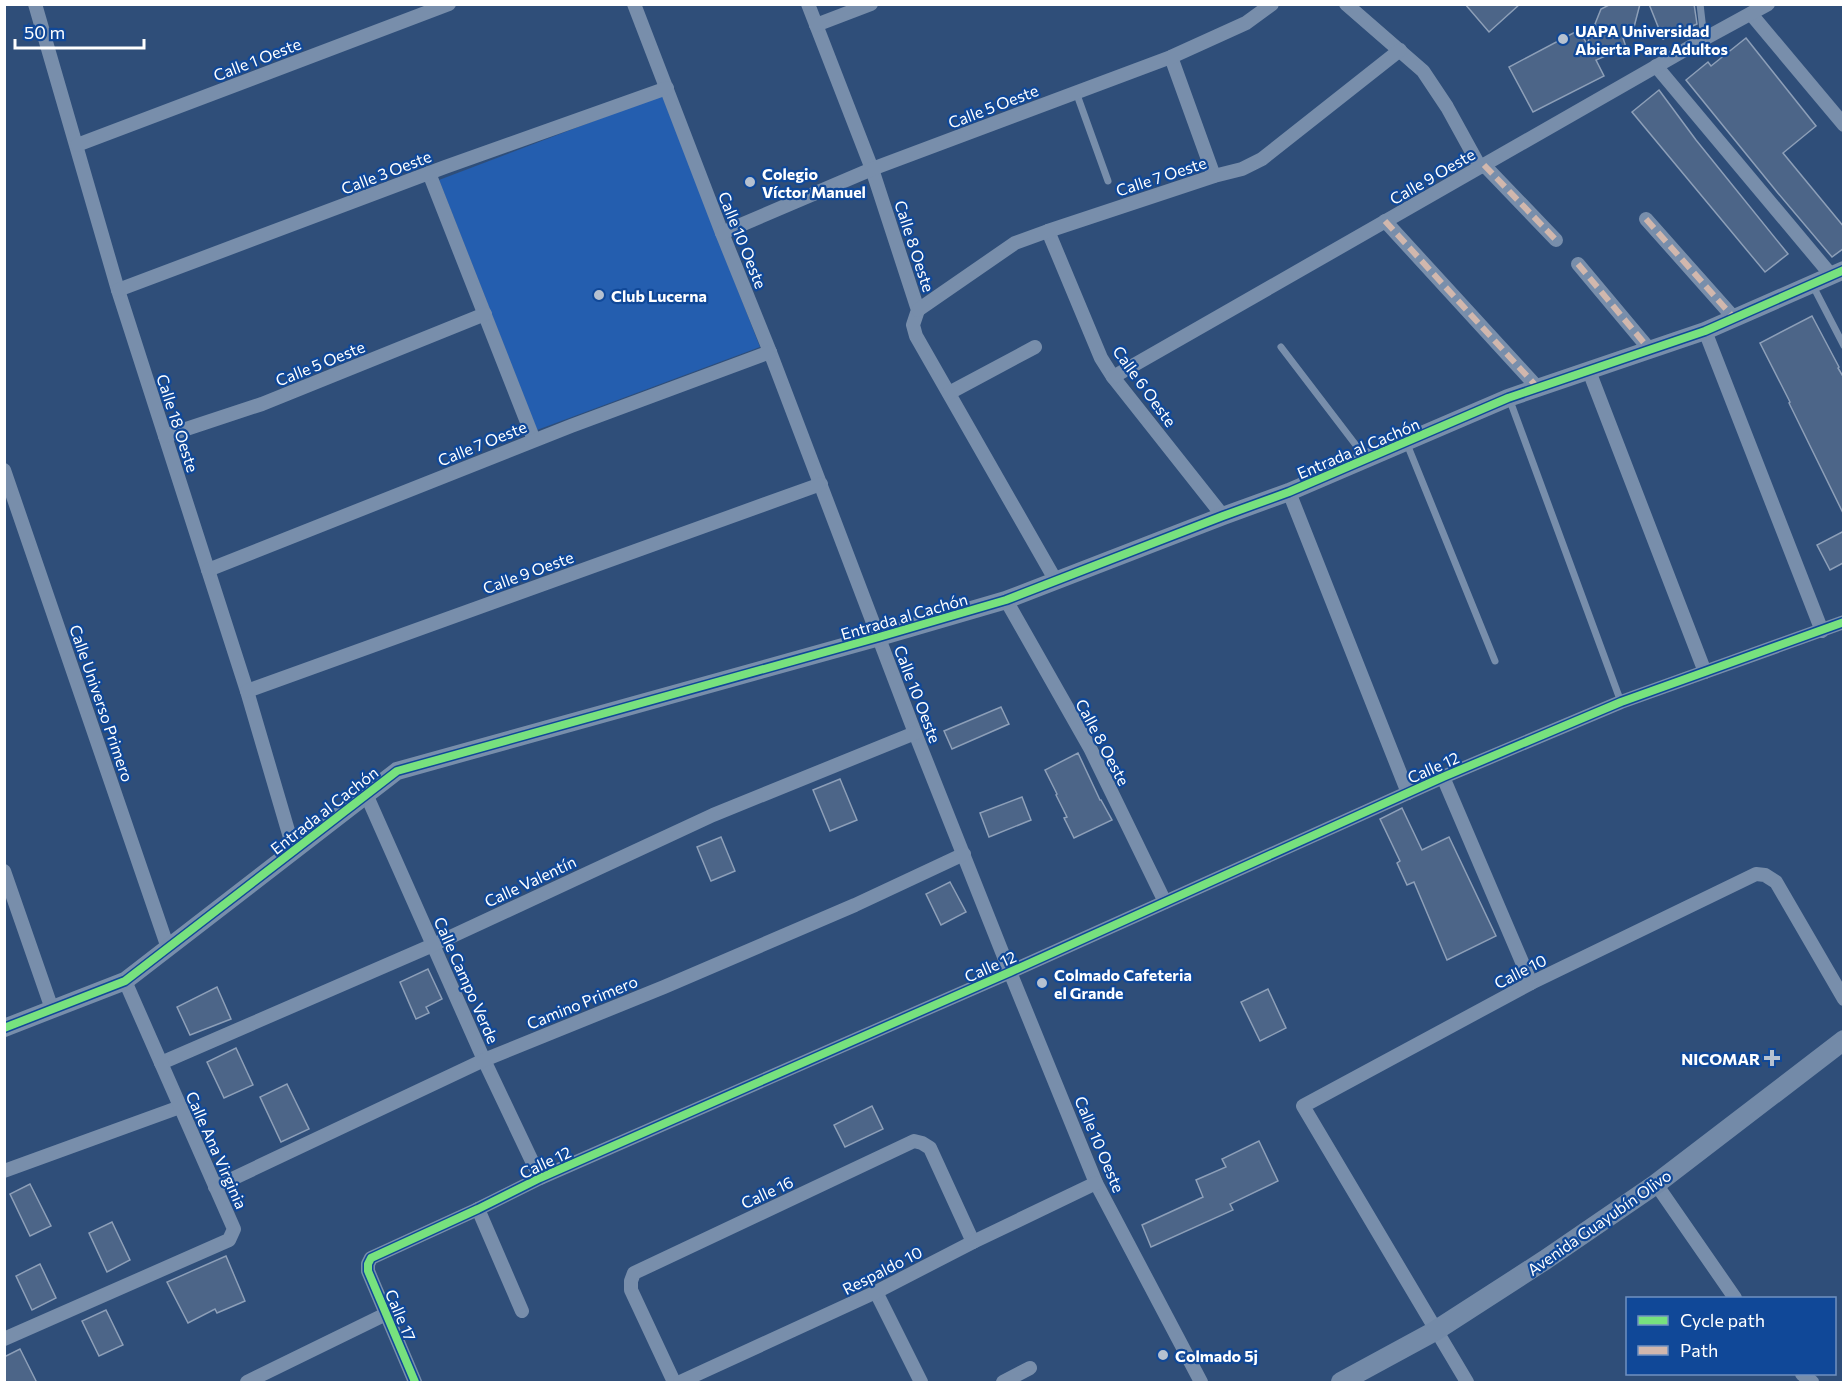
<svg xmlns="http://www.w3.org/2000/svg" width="1848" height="1387" font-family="Commissioner,sans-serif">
  <rect width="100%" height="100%" fill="#2f4e79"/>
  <polygon fill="#245eaf" points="662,95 760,347 537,430 439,180"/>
  <g fill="#4c6588" stroke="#8d9fb8" stroke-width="1.5">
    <polygon points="1465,4 1520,4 1489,32"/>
    <polygon points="1611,4 1640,4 1632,35 1623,38 1626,47 1596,60 1604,76 1533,112 1509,67 1579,30 1587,44 1601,9"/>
    <polygon points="1649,4 1694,4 1697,24 1663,39"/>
    <polygon points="1746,38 1816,126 1783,153 1844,227 1844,248 1832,257 1777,192 1686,80 1708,62 1711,66"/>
    <polygon points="1659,90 1696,140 1788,254 1765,272 1632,112"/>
    <polygon points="1812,316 1839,367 1838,368 1844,378 1844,515 1789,403 1790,402 1760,343"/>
    <polygon points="1844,531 1843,563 1830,570 1817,545"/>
    <polygon points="1001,707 1009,724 952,749 944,731"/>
    <polygon points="1078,753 1100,800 1101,800 1112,820 1074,838 1064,818 1067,817 1056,795 1057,794 1045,770"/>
    <polygon points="840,779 857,820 830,831 813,790"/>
    <polygon points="1022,797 1031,820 989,837 980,813"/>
    <polygon points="1402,808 1422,850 1449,837 1496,936 1447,960 1414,882 1407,885 1397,863 1400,861 1380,819"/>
    <polygon points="721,837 735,871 711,881 697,847"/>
    <polygon points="950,882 966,912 941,925 926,894"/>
    <polygon points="428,969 442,999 426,1007 429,1013 416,1019 400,982"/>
    <polygon points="217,987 231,1019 190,1035 177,1007"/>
    <polygon points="1268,989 1286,1028 1260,1041 1241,1002"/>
    <polygon points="236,1048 253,1085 224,1098 207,1062"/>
    <polygon points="287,1084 309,1129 281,1142 260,1097"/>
    <polygon points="872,1106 883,1129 845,1147 834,1125"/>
    <polygon points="1259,1141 1278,1181 1230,1204 1233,1210 1151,1247 1142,1225 1203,1197 1196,1180 1226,1167 1222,1159"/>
    <polygon points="30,1184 51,1226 30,1236 10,1194"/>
    <polygon points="112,1222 130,1260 107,1272 89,1233"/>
    <polygon points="226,1256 245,1301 217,1313 215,1309 188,1323 167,1282"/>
    <polygon points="40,1264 56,1298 32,1310 16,1276"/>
    <polygon points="106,1310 123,1345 99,1356 82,1321"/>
    <polygon points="20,1349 37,1383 4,1383 4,1357"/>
  </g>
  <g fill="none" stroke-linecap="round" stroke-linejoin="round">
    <g stroke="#788eab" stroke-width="7">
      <polyline points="1700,4 1704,39"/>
      <polyline points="1076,92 1108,181"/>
      <polyline points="1813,286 1844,346"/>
      <polyline points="1281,347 1365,457"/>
      <polyline points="1509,398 1621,702"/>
      <polyline points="1407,444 1495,661"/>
    </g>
    <g stroke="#788eab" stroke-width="14">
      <polyline points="35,4 118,290 247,691 294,851"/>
      <polyline points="634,4 722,233 770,352 915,733 1010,972 1096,1183 1201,1382"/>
      <polyline points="808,4 872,169 918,310 913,325 916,336 1056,581"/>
      <polyline points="1346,4 1423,71 1447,107 1480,167"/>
      <polyline points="1751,14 1844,125"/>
      <polyline points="816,25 871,4"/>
      <polyline points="1171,57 1214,176"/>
      <polyline points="1656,66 1831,275"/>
      <polyline points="77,145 449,4"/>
      <polyline points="1484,165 1556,240"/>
      <polyline points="429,173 534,440"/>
      <polyline points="1646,219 1734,318"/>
      <polyline points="1385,221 1538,388"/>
      <polyline points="1048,231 1101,358 1113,377 1223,516"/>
      <polyline points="722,233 872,169 1171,57 1246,23 1272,4"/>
      <polyline points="1578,264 1650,350"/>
      <polyline points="118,290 445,167 667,88"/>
      <polyline points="918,310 1015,243 1048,231 1214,176 1242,169 1262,159 1400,50"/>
      <polyline points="1705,331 1822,631"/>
      <polyline points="1589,371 1705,672"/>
      <polyline points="1113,377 1704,39 1768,4"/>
      <polyline points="949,393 1035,347"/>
      <polyline points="165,436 262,404 485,314"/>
      <polyline points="4,470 168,948"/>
      <polyline points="1289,492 1408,793"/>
      <polyline points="208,570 571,426 770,352"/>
      <polyline points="1006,600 1090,748 1165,902"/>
      <polyline points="247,691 821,484"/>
      <polyline points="1443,777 1531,983"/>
      <polyline points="366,794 484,1060 540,1178"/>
      <polyline points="4,871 52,1009"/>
      <polyline points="161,1063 433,945 713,815 915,733"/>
      <polyline points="4,1171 180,1107"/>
      <polyline points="1656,1184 1735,1298"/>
      <polyline points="215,1187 484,1060 664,987 855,905 964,854"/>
      <polyline points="478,1209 522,1311"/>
      <polyline points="876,1292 921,1382"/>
      <polyline points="4,1339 229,1240 234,1229 125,981"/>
      <polyline points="1802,1374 1812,1382"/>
      <polyline points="247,1382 386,1314"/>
      <polyline points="415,1382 368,1271 368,1264 371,1258 478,1209 540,1178 1010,972 1443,777 1621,702 1844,622"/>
      <polyline points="674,1382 631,1290 631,1281 634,1273 914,1141 922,1143 930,1148 973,1242"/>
      <polyline points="680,1382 876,1292 973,1242 1096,1183"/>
      <polyline points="1003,1382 1030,1368"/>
      <polyline points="1467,1382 1303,1106 1531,983 1756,874 1765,875 1776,882 1844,999"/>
    </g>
    <polyline stroke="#788eab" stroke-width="18" points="4,1028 125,981 397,771 879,637 1006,600 1223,516 1289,492 1508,398 1705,331 1844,270"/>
    <polyline stroke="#738aa8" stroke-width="20" points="1341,1382 1435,1331 1545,1260 1656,1184 1844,1040"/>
    <g stroke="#d1b7ad" stroke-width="6" stroke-dasharray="12 6" stroke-linecap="butt">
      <polyline points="1484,165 1556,240"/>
      <polyline points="1646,219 1734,318"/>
      <polyline points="1385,221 1538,388"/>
      <polyline points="1578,264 1650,350"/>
    </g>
    <g stroke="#104898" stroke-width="11">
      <g id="cycleway">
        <polyline points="4,1028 125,981 397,771 879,637 1006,600 1223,516 1289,492 1508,398 1705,331 1844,270"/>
        <polyline points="415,1382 368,1271 368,1264 371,1258 478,1209 540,1178 1010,972 1443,777 1621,702 1844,622"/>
      </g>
    </g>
    <use href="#cycleway" stroke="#77e17e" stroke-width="8"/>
  </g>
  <g fill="#b6c1d0" stroke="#104898" stroke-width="2">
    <circle cx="1563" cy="39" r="6"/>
    <circle cx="750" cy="182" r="6"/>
    <circle cx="599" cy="295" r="6"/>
    <circle cx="1042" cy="983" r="6"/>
    <path d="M1769 1049h6v6h6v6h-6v6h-6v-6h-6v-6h6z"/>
    <circle cx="1163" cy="1355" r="6"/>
  </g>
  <g text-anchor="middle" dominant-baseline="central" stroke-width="4.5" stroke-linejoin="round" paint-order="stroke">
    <g font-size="16" font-weight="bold" fill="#fff" stroke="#104898" text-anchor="start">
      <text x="1575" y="30">UAPA Universidad<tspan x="1575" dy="18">Abierta Para Adultos</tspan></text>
      <text x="762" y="173">Colegio<tspan x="762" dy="18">Víctor Manuel</tspan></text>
      <text x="611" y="295">Club Lucerna</text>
      <text x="1054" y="974">Colmado Cafeteria<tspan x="1054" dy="18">el Grande</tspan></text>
      <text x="1760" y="1058" text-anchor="end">NICOMAR</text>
      <text x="1175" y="1355">Colmado 5j</text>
    </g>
    <g font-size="16" fill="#fff" stroke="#104898">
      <text transform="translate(257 59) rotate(-21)">Calle 1 Oeste</text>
      <text transform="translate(993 106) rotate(-21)">Calle 5 Oeste</text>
      <text transform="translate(386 172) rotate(-21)">Calle 3 Oeste</text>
      <text transform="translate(1161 176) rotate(-18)">Calle 7 Oeste</text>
      <text transform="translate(1432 176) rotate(-30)">Calle 9 Oeste</text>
      <text transform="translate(743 240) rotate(68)">Calle 10 Oeste</text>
      <text transform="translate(915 246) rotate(72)">Calle 8 Oeste</text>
      <text transform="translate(320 363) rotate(-22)">Calle 5 Oeste</text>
      <text transform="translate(1145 386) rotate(54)">Calle 6 Oeste</text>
      <text transform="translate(178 423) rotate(72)">Calle 18 Oeste</text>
      <text transform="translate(482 443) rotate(-22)">Calle 7 Oeste</text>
      <text transform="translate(1358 448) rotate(-23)">Entrada al Cachón</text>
      <text transform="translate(528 572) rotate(-20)">Calle 9 Oeste</text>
      <text transform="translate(904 616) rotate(-16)">Entrada al Cachón</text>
      <text transform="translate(918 694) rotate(69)">Calle 10 Oeste</text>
      <text transform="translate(102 703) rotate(71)">Calle Universo Primero</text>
      <text transform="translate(1103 742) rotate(62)">Calle 8 Oeste</text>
      <text transform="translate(1433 767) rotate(-24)">Calle 12</text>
      <text transform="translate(324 810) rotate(-38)">Entrada al Cachón</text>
      <text transform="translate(530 881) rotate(-25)">Calle Valentín</text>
      <text transform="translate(990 966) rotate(-24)">Calle 12</text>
      <text transform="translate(1520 971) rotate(-27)">Calle 10</text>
      <text transform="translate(467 980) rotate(66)">Calle Campo Verde</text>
      <text transform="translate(582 1002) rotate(-22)">Camino Primero</text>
      <text transform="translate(1100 1144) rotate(67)">Calle 10 Oeste</text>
      <text transform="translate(217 1150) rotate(66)">Calle Ana Virginia</text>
      <text transform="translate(545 1162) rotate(-25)">Calle 12</text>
      <text transform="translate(767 1192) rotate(-25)">Calle 16</text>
      <text transform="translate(1599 1222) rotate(-35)">Avenida Guayubín Olivo</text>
      <text transform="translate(882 1270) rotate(-27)">Respaldo 10</text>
      <text transform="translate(401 1315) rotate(67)">Calle 17</text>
    </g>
  </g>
  <rect width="1848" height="1387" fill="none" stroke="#ffffff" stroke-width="12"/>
  <rect x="1626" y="1297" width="210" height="78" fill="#104898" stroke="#7091c1" stroke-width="1.5"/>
  <rect x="1638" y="1316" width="30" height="9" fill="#77e17e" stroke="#7091c1" stroke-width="1.5"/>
  <text x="1680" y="1327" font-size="18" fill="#ffffff">Cycle path</text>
  <rect x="1638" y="1346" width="30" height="9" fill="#d1b7ad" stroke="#7091c1" stroke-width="1.5"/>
  <text x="1680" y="1357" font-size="18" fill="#ffffff">Path</text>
  <path d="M15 39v9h129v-9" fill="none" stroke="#ffffff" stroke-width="3"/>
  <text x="24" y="39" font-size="18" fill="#ffffff" stroke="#104898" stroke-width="4.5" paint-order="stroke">50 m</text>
</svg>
